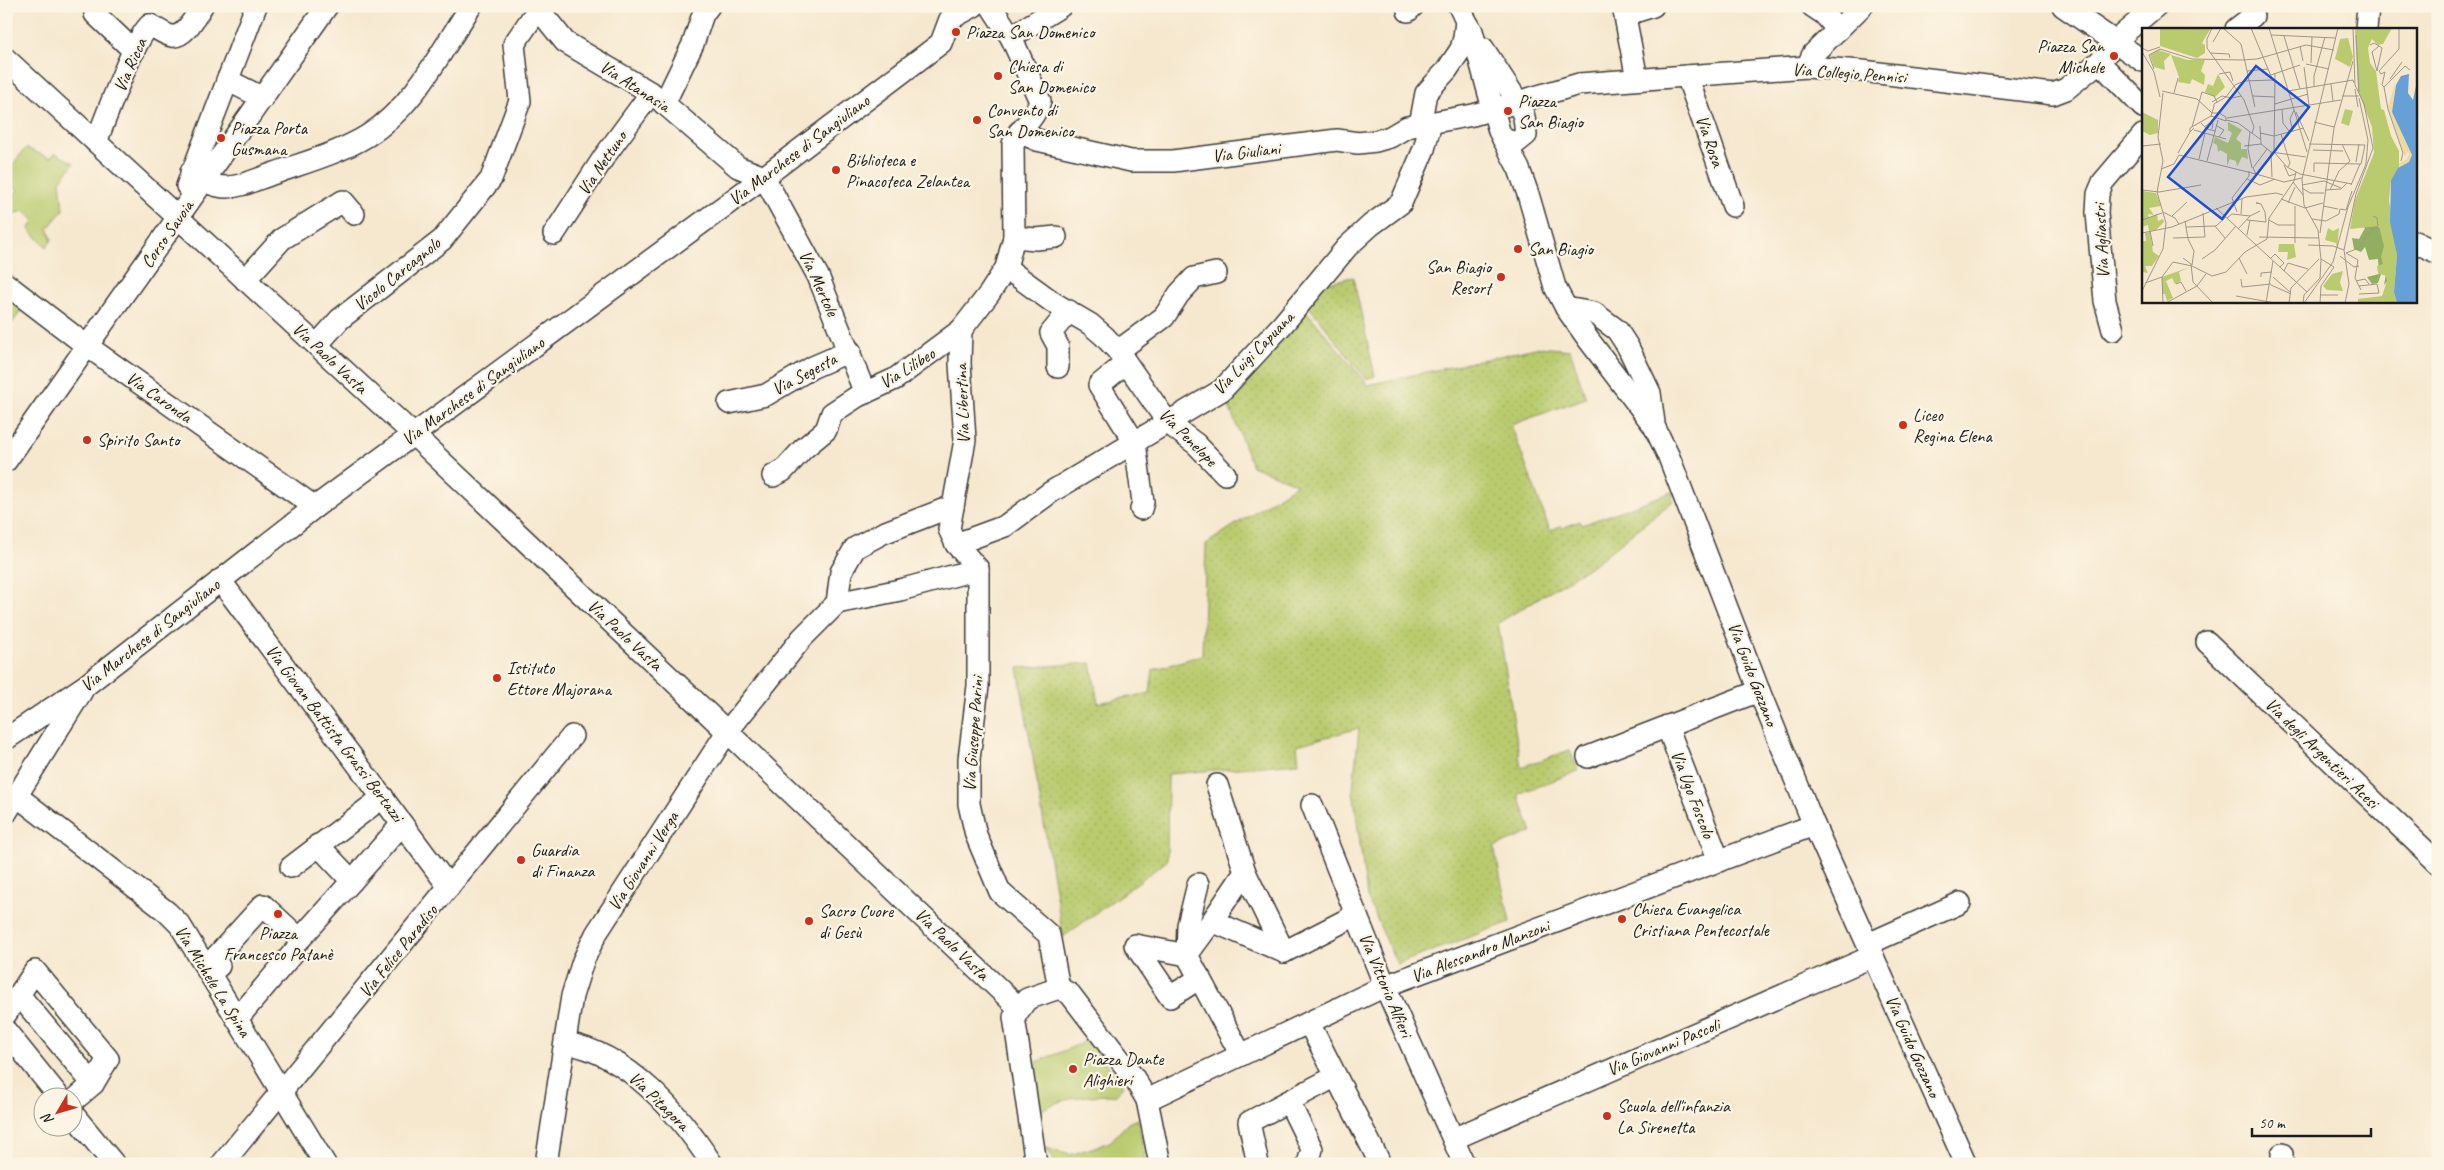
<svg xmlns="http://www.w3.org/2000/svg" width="2444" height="1170" font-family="Caveat,sans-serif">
  <defs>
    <pattern id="grass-dots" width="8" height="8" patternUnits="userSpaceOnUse" patternTransform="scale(1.25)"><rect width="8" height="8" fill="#b9cb6e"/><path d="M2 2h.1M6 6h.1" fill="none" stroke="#9eae5f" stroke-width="1.8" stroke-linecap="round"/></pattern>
  </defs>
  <rect width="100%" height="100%" fill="#fcf5e5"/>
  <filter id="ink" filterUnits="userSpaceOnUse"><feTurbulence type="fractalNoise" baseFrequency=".02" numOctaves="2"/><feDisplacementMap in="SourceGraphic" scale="10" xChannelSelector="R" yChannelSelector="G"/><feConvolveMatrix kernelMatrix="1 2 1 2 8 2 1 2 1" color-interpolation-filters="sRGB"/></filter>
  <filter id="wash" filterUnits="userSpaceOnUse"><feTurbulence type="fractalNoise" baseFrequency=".0096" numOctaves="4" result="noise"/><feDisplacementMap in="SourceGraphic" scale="20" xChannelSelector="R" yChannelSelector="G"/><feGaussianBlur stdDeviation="1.12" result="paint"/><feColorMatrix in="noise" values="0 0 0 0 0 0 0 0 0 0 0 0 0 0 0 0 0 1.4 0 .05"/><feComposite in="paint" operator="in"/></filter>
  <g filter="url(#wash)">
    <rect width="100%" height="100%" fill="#f6e8cf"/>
    <g fill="url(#grass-dots)" stroke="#6a7445">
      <polygon points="1353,277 1375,376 1366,379 1307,304 1324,283"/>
      <polygon points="1303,307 1368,385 1540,347 1570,350 1586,398 1511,425 1550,531 1560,526 1562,528 1580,521 1582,525 1672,492 1673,501 1594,564 1498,623 1521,767 1570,750 1578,771 1518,794 1532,832 1494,847 1510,922 1397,964 1367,897 1353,790 1359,728 1297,745 1299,763 1168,774 1167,861 1063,937 1018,668 1091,663 1098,703 1150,693 1153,670 1202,655 1206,544 1297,484 1252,466 1224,393"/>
    </g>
    <g fill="#b9cb6e" stroke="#6a7445">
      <polygon points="26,148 50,158 55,153 74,163 60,181 63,210 48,228 52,240 47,247 29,230 34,221 25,211 11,214 6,209 6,203 18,190 6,181 6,173"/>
      <polygon points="6,296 22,309 6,332"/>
      <path d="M 1088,1038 L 1123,1087 L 1115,1095 C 1090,1095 1060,1097 1039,1112 L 1032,1064 L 1080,1044 Z"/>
      <polygon points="1138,1119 1146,1164 1056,1164 1046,1148 1070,1155 1110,1142 1128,1123"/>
    </g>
  </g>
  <g filter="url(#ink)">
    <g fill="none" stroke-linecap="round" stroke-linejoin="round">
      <g stroke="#3d3b37" stroke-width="24">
        <g id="minor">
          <polyline points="536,6 565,42 653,94 738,167 764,177 818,276 865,393"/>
          <polyline points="1623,6 1637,79"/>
          <polyline points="1812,6 1824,14 1838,30"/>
          <polyline points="2063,6 2143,61"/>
          <polyline points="1408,11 1413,6"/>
          <polyline points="95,14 134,51"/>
          <polyline points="1625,15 1653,6"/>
          <polyline points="1466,21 1472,31 1499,131 1519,169 1528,194 1555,287 1566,308 1588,339 1654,426 1669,457 1759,691 1814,825 1966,1164"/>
          <polyline points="2236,29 2253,16"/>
          <polyline points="2366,29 2368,6"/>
          <polyline points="1011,37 1061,6"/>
          <polyline points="6,59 401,423 1019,1008"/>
          <polyline points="2099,62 2143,107"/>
          <polyline points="1807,67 1813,54 1862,6"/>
          <polyline points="1687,76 1733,206"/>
          <polyline points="227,80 263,98"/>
          <polyline points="664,104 693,44 703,14 709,6"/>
          <polyline points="1420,125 1426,93 1447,70 1461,49 1464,38 1466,21 1459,6"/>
          <polyline points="1019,132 1037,140 1131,161 1173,161 1337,140 1358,143 1376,141 1390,137 1407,127 1473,115 1518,102 1483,48"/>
          <polyline points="1503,139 1516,143 1526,135 1524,117 1518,102 1579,84 1807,67 1862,71 2053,94 2066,89 2099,62 2121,36 2156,6"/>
          <path d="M 96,142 C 107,116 132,42 150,25 C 156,28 165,35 172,36 C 185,38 196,15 202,6"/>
          <path d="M 191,172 C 225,198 239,185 275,173 C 306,162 339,153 367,136 C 414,107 441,51 471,6"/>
          <polyline points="187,186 256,6"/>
          <polyline points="554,234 604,157 651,93"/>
          <polyline points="1014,237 1036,239 1056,237"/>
          <polyline points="2415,242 2438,253"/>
          <polyline points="1006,268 1054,303 1090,324 1104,336 1118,351 1168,423 1196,444 1225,474"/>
          <polyline points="245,280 282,239 343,201 354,214"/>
          <polyline points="6,284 87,346 315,507"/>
          <polyline points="1566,308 1594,313 1617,330 1628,347 1650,393 1654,423"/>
          <polyline points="961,330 960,363 965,440 949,529 956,544 978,569 978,686 969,759 969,804 976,835 1000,892 1049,935 1059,988"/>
          <polyline points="2113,330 2105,301 2097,213 2098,194 2103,182 2143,135"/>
          <polyline points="317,345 340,319 442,240 491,179 520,101 514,44 538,9"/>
          <polyline points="1118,351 1164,317 1179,294 1194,278 1216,273"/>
          <polyline points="1126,363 1099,385 1135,443 1143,502 1141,509"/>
          <polyline points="1058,367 1058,346 1051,333 1069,311"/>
          <polyline points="729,403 766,395 813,367 850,351"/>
          <polyline points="6,461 327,6"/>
          <path d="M 773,476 L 783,471 L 803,449 L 826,430 L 832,413 L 858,396 L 895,379 L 961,330 L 989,294 L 1006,268 L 1014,237 L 1013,144 C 1020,129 1036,117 1040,101 L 1011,37 L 991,6"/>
          <polyline points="956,544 1005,526 1051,492 1222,390 1283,324 1347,247 1371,225 1401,203 1424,149 1431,123"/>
          <polyline points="220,580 449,887"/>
          <polyline points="837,603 841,572 855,548 883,533 953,506"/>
          <polyline points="2207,642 2438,863"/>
          <polyline points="1667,726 1719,861"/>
          <polyline points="6,739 85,686 315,507 764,177 941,43 950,19 974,6"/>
          <polyline points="1588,757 1759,691"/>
          <polyline points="17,796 167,912 180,925 325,1164"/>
          <polyline points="1312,805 1385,986 1464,1164"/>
          <polyline points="6,813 82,691"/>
          <polyline points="318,845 352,881 402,824"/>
          <polyline points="291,867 383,797"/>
          <polyline points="1245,872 1284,952"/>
          <polyline points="1198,884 1188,925 1187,955 1135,945 1170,997 1200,978"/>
          <polyline points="1212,921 1245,872 1217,785"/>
          <polyline points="1868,944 1960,903"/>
          <polyline points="210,973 219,966 214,959 263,905 300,939 352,881"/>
          <polyline points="20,996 93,1084"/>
          <polyline points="6,1014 35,971 108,1059 93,1084 72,1102"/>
          <polyline points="237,1019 294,952"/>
          <polyline points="1309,1023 1378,1159 1379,1164"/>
          <polyline points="6,1031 60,1098"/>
          <path d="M 566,1043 C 628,1054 679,1113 712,1164"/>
          <polyline points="1241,1055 1187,955 1212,921 1284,952 1356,915"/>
          <polyline points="1147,1100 1385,986 1814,825"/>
          <polyline points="1289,1102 1312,1149 1308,1164"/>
          <polyline points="72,1113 114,1164"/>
          <polyline points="1453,1139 1873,956"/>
          <polyline points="222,1164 572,736"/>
          <polyline points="546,1164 572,996 583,961 596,934 727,732 802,638 837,603 900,590 978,569"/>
          <polyline points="1036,1164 1014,1017 1027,999 1059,988 1070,994 1134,1078 1147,1100 1160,1164"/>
          <polyline points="1258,1164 1249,1122 1325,1082"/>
          <polyline points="2282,1164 2282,1154"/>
        </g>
      </g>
      <use href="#minor" stroke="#fff" stroke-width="21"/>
    </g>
  </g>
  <g fill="#c8321e" stroke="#fcf5e5" stroke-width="2">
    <circle cx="956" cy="32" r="5"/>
    <circle cx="2114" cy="56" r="5"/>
    <circle cx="998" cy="76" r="5"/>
    <circle cx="1508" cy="111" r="5"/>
    <circle cx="977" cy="120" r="5"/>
    <circle cx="221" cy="138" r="5"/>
    <circle cx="836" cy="170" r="5"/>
    <circle cx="1518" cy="249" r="5"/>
    <circle cx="1501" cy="277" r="5"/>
    <circle cx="1903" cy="425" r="5"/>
    <circle cx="87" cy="440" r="5"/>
    <circle cx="497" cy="678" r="5"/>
    <circle cx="521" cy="860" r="5"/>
    <circle cx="278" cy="914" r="5"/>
    <circle cx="1622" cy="919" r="5"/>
    <circle cx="809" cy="921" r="5"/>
    <circle cx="1073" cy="1069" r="5"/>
    <circle cx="1607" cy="1116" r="5"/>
  </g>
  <g text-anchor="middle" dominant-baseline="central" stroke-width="4.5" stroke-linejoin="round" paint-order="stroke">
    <g font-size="18" fill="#1c1c1c" stroke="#fcf5e5" text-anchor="start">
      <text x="966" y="32">Piazza San Domenico</text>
      <text x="2104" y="46" text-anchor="end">Piazza San<tspan x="2104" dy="21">Michele</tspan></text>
      <text x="1008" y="66">Chiesa di<tspan x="1008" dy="21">San Domenico</tspan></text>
      <text x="1518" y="101">Piazza<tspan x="1518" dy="21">San Biagio</tspan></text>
      <text x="987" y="110">Convento di<tspan x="987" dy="21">San Domenico</tspan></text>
      <text x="231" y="128">Piazza Porta<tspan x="231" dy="21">Gusmana</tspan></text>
      <text x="846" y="160">Biblioteca e<tspan x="846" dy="21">Pinacoteca Zelantea</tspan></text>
      <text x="1528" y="249">San Biagio</text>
      <text x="1491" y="267" text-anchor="end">San Biagio<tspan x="1491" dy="21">Resort</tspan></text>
      <text x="1913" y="415">Liceo<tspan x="1913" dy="21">Regina Elena</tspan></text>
      <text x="97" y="440">Spirito Santo</text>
      <text x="507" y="668">Istituto<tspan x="507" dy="21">Ettore Majorana</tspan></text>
      <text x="531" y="850">Guardia<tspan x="531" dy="21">di Finanza</tspan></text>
      <text x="1632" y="909">Chiesa Evangelica<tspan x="1632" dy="21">Cristiana Pentecostale</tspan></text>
      <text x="819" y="911">Sacro Cuore<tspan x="819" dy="21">di Gesù</tspan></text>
      <text x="278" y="933" text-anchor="middle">Piazza<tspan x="278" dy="21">Francesco Patanè</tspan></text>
      <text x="1083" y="1059">Piazza Dante<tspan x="1083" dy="21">Alighieri</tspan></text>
      <text x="1617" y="1106">Scuola dell'infanzia<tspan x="1617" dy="21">La Sirenetta</tspan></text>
    </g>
    <g font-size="18" fill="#1c1c1c" stroke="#fcf5e5">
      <text transform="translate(130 65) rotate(-66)">Via Ricca</text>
      <text transform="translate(1849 73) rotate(4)">Via Collegio Pennisi</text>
      <text transform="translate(635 86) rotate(33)">Via Atanasia</text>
      <text transform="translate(1710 141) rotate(71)">Via Rosa</text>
      <text transform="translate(799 150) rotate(-37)">Via Marchese di Sangiuliano</text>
      <text transform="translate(1246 152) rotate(-7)">Via Giuliani</text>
      <text transform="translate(602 163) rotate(-56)">Via Nettuno</text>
      <text transform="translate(167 234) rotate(-55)">Corso Savoia</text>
      <text transform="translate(2101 241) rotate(-93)">Via Agliastri</text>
      <text transform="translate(397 274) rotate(-39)">Vicolo Carcagnolo</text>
      <text transform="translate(819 283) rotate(65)">Via Mertole</text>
      <text transform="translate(1253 353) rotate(-46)">Via Luigi Capuana</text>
      <text transform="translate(330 358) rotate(43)">Via Paolo Vasta</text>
      <text transform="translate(907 368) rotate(-32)">Via Lilibeo</text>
      <text transform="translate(804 374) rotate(-28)">Via Segesta</text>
      <text transform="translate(473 391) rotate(-36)">Via Marchese di Sangiuliano</text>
      <text transform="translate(159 397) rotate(35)">Via Caronda</text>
      <text transform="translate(962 404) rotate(-92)">Via Libertina</text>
      <text transform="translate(1188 437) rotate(45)">Via Penelope</text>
      <text transform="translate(150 635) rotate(-38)">Via Marchese di Sangiuliano</text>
      <text transform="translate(625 635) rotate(43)">Via Paolo Vasta</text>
      <text transform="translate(1753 674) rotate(69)">Via Guido Gozzano</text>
      <text transform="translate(335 733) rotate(53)">Via Giovan Battista Grassi Bertazzi</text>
      <text transform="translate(973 734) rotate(-86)">Via Giuseppe Parini</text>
      <text transform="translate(2322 753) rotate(44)">Via degli Argentieri Acesi</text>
      <text transform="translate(1693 794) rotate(69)">Via Ugo Foscolo</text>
      <text transform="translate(643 861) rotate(-57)">Via Giovanni Verga</text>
      <text transform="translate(952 944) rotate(44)">Via Paolo Vasta</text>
      <text transform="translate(398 951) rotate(-51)">Via Felice Paradiso</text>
      <text transform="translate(1480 951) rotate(-21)">Via Alessandro Manzoni</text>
      <text transform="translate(213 981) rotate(58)">Via Michele La Spina</text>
      <text transform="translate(1386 985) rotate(67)">Via Vittorio Alfieri</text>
      <text transform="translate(1913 1046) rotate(66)">Via Guido Gozzano</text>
      <text transform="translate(1663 1047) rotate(-23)">Via Giovanni Pascoli</text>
      <text transform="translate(659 1101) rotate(44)">Via Pitagora</text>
    </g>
  </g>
  <g transform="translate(2142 28)">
    <rect width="275" height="275" fill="#f6e8cf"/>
    <path d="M 18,0 L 69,0 L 60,15 L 63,17 L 63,25 L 55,30 L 18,18 ZM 16,22 L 29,26 L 22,33 L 23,42 L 12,39 L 8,27 ZM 29,27 L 46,32 L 63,32 L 59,43 L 63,47 L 62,57 L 50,51 L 48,56 L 36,54 L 37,49 ZM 76,46 L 83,59 L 73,69 L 63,64 L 66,56 L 71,58 ZM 0,84 L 16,92 L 16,105 L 8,107 L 0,103 ZM 86,94 L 100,102 L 94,111 L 99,115 L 99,121 L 105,121 L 106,131 L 100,129 L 95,139 L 94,133 L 88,131 L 85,138 L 85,126 L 78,122 L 76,124 L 75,117 L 71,115 L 73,109 L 86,115 L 90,105 L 86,102 ZM 0,163 L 14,165 L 19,178 L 7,180 L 12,187 L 6,186 L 7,190 L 15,186 L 16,193 L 21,191 L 22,194 L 14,202 L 7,203 L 6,197 L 0,199 ZM 186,200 L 191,203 L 197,200 L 195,221 L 194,215 L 183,212 ZM 8,204 L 11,224 L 17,228 L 10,238 L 3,238 L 6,245 L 0,244 L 0,213 L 4,213 L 3,205 ZM 137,216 L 152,216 L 154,229 L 145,232 L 146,224 L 136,224 ZM 48,239 L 37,244 L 39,253 L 33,256 L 30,250 L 24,253 L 31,270 L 25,273 L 23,266 L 20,266 L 20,249 Z" fill="#b9cb6e"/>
    <path d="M 209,192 L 238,199 L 252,246 L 242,257 L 244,246 L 239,246 L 236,255 L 230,256 L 225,249 L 237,246 L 236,231 L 227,232 L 223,219 L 219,224 L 212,221 L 210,210 L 217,211 L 223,200 Z" fill="#92af61"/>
    <path d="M 254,53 L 250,84 L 270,127 L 267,134 L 259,141 L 254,137 L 265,131 L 267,126 L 265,124 L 263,129 L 246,79 Z" fill="#eeda9e"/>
    <path d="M 213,0 L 250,0 L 241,16 L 236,17 L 230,11 L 226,20 L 228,35 L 234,43 L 239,81 L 242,82 L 249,108 L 257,123 L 257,140 L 249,152 L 247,172 L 255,227 L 252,264 L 255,275 L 216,275 L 216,271 L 240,268 L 245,253 L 244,248 L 236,245 L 235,238 L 241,236 L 239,229 L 242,218 L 237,198 L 208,201 L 213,172 L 232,125 L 230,99 L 216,63 ZM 206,10 L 211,29 L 208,39 L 193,31 L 198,11 ZM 201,243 L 198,254 L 201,263 L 185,262 L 181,258 L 190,246 Z" fill="#b9cb6e"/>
    <path d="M 203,81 L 211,83 L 207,98 L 199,95 Z" fill="#b9cb6e"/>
    <path d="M 267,46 L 266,65 L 271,72 L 275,53 L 275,275 L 255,275 L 252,264 L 255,227 L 248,194 L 249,152 L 256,140 L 267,134 L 270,127 L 250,84 L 254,57 L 259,48 Z" fill="#67a0d6"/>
    <path fill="none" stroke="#9f9687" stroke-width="1" d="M 70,0 L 65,11 L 65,20 L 102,72 L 112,99 L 110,105M 81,0 L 99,16 L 113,79M 109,0 L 131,53M 127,0 L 165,124M 129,7 L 194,10M 214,7 L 217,64M 142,8 L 158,61M 71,14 L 79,0M 228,17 L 232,15 L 237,18 L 240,20 L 235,43 L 230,24 L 237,18M 158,18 L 161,33M 0,20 L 6,23 L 18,19M 0,24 L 12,44 L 18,69M 68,25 L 87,26 L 88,30M 169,35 L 170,9M 164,36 L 187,41M 162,39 L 167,77M 12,41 L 7,27 L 18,21 L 50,31 L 100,32 L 115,31 L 164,17 L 192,22M 105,43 L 126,41M 133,45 L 132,124 L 145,139 L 158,146 L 210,156M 77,46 L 88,44 L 91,53M 129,47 L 158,37M 248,51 L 260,34M 189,56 L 191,73M 172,58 L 172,48 L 183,9M 242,59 L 240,57 L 243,44 L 239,46 L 237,43 L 257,21 L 257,0M 213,61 L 216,79M 20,63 L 55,71 L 69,84 L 70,85 L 77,85 L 84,89 L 84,93 L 69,88 L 70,85 L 72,78 L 72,76 L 84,69 L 93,57 L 102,53 L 130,52M 146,63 L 211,52 L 212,55M 32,65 L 36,50M 111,68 L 133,69M 200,68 L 217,68M 70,74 L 80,68 L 90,70 L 99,68M 133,76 L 166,66M 140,81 L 141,95 L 147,103M 154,84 L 167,113M 85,90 L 199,72M 84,92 L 96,95 L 118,111M 172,94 L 192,99M 59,95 L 65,101 L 74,103M 75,98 L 82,102 L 77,109M 118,98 L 119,116 L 129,124M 50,99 L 60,64 L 72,68 L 75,74M 62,99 L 68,95 L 71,96 L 70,101M 52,100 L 48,104 L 48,100 L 69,88M 52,102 L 84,111M 108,104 L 106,121 L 110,140M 151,104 L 148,91 L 152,82M 118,105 L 132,108 L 162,100M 139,106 L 148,135 L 146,139M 167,116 L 223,117 L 219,136M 200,116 L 208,133M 0,118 L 19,116M 102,118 L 119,116M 171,122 L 201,123M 129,124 L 164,129M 129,124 L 130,149M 36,125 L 48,104M 37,127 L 114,146M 57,131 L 63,105M 65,133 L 76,92M 259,133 L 261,125 L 246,81 L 242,59 L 263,38 L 268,42M 214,134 L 217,116M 142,137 L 147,148 L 153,146M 111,140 L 114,146 L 142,154 L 160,150M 111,140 L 125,121M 19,141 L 32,136 L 37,127M 172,144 L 172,135 L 219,136M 105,151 L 118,157 L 133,151M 151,154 L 161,167M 160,157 L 182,153 L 199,160M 209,157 L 218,136M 160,160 L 168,165 L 182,165M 0,162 L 17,164 L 59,157M 183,162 L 199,161 L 205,155M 188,162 L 197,143 L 208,133M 139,171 L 163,180 L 181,175M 117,175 L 114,175 L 119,176 L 123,184 L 124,194M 146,175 L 153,159M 181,178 L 196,181M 74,180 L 165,264M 21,184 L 33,190 L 37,196M 95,184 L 90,170 L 107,148 L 107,143M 99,186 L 100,171M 30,188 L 45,174M 85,190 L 90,186 L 108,188M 170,191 L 184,193 L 197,186 L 198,181 L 204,182 L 210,163M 0,192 L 20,185M 105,192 L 124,194M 127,192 L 136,197 L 153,197M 43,193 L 46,211 L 52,223 L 50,237M 73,198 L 83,210M 44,199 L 74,198 L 84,189M 96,201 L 108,188 L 118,183M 8,203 L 11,218M 0,205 L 30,199 L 104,169 L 134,165 L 141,167M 178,205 L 192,100 L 211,33M 105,207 L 108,192M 117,209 L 177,210M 31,210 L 63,209 L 61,185M 153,215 L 153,178M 166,217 L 191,218 L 202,222M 204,225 L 217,220 L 229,202 L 236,198 L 235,190 L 231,188M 204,225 L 216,232 L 213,250 L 219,262M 198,228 L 212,239 L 217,238M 41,230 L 49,236 L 51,254 L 71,275M 97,230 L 105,246M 129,230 L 133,226 L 142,235 L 138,239M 60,231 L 73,222 L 94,198M 142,243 L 146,235 L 166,241M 20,249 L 21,275M 119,249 L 119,245 L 130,244M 131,249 L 148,264M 99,251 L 100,259 L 129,256M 214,253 L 223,251 L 227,256M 3,255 L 20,249 L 31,234 L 50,238 L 70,248 L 84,244 L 103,224 L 125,211 L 127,190 L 152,153 L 154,144M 34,256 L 39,254 L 44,263M 129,257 L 149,266M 217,258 L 235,256 L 237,265 L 217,266M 0,263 L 21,221 L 24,195 L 15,164 L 21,133 L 16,109 L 21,65M 178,267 L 196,267M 94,268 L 133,275M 24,275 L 55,258 L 64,246M 124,275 L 131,233M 147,275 L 149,260 L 177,231M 161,275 L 162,267 L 178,250 L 179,232 L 176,202 L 162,177 L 160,151 L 196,0M 162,275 L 191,234 L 206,179 L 224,136 L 226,112 L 217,70M 178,275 L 179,258 L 192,239 L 179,231M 203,275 L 207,256 L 202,222 L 214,166 L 231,120 L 222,76 L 213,57 L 211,0"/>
    <path fill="#1d4ed8" fill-opacity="0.15" stroke="#1d4ed8" stroke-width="2.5" d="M 114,38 L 167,79 L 80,191 L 26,149 Z"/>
    <rect width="275" height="275" fill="none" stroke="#1c1c1c" stroke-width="2.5"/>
  </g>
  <rect width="2444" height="1170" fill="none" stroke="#fcf5e5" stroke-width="25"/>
  <g transform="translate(58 1112) rotate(232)"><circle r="24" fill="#fcf5e5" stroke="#a29e95"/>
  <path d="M0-4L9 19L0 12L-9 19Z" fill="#c8321e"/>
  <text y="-8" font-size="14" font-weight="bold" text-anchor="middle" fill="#1c1c1c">N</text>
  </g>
  <path d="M2252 1128v8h119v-8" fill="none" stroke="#1c1c1c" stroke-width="2.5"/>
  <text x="2259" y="1128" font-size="15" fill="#1c1c1c" stroke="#fcf5e5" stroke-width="4" paint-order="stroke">50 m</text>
</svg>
